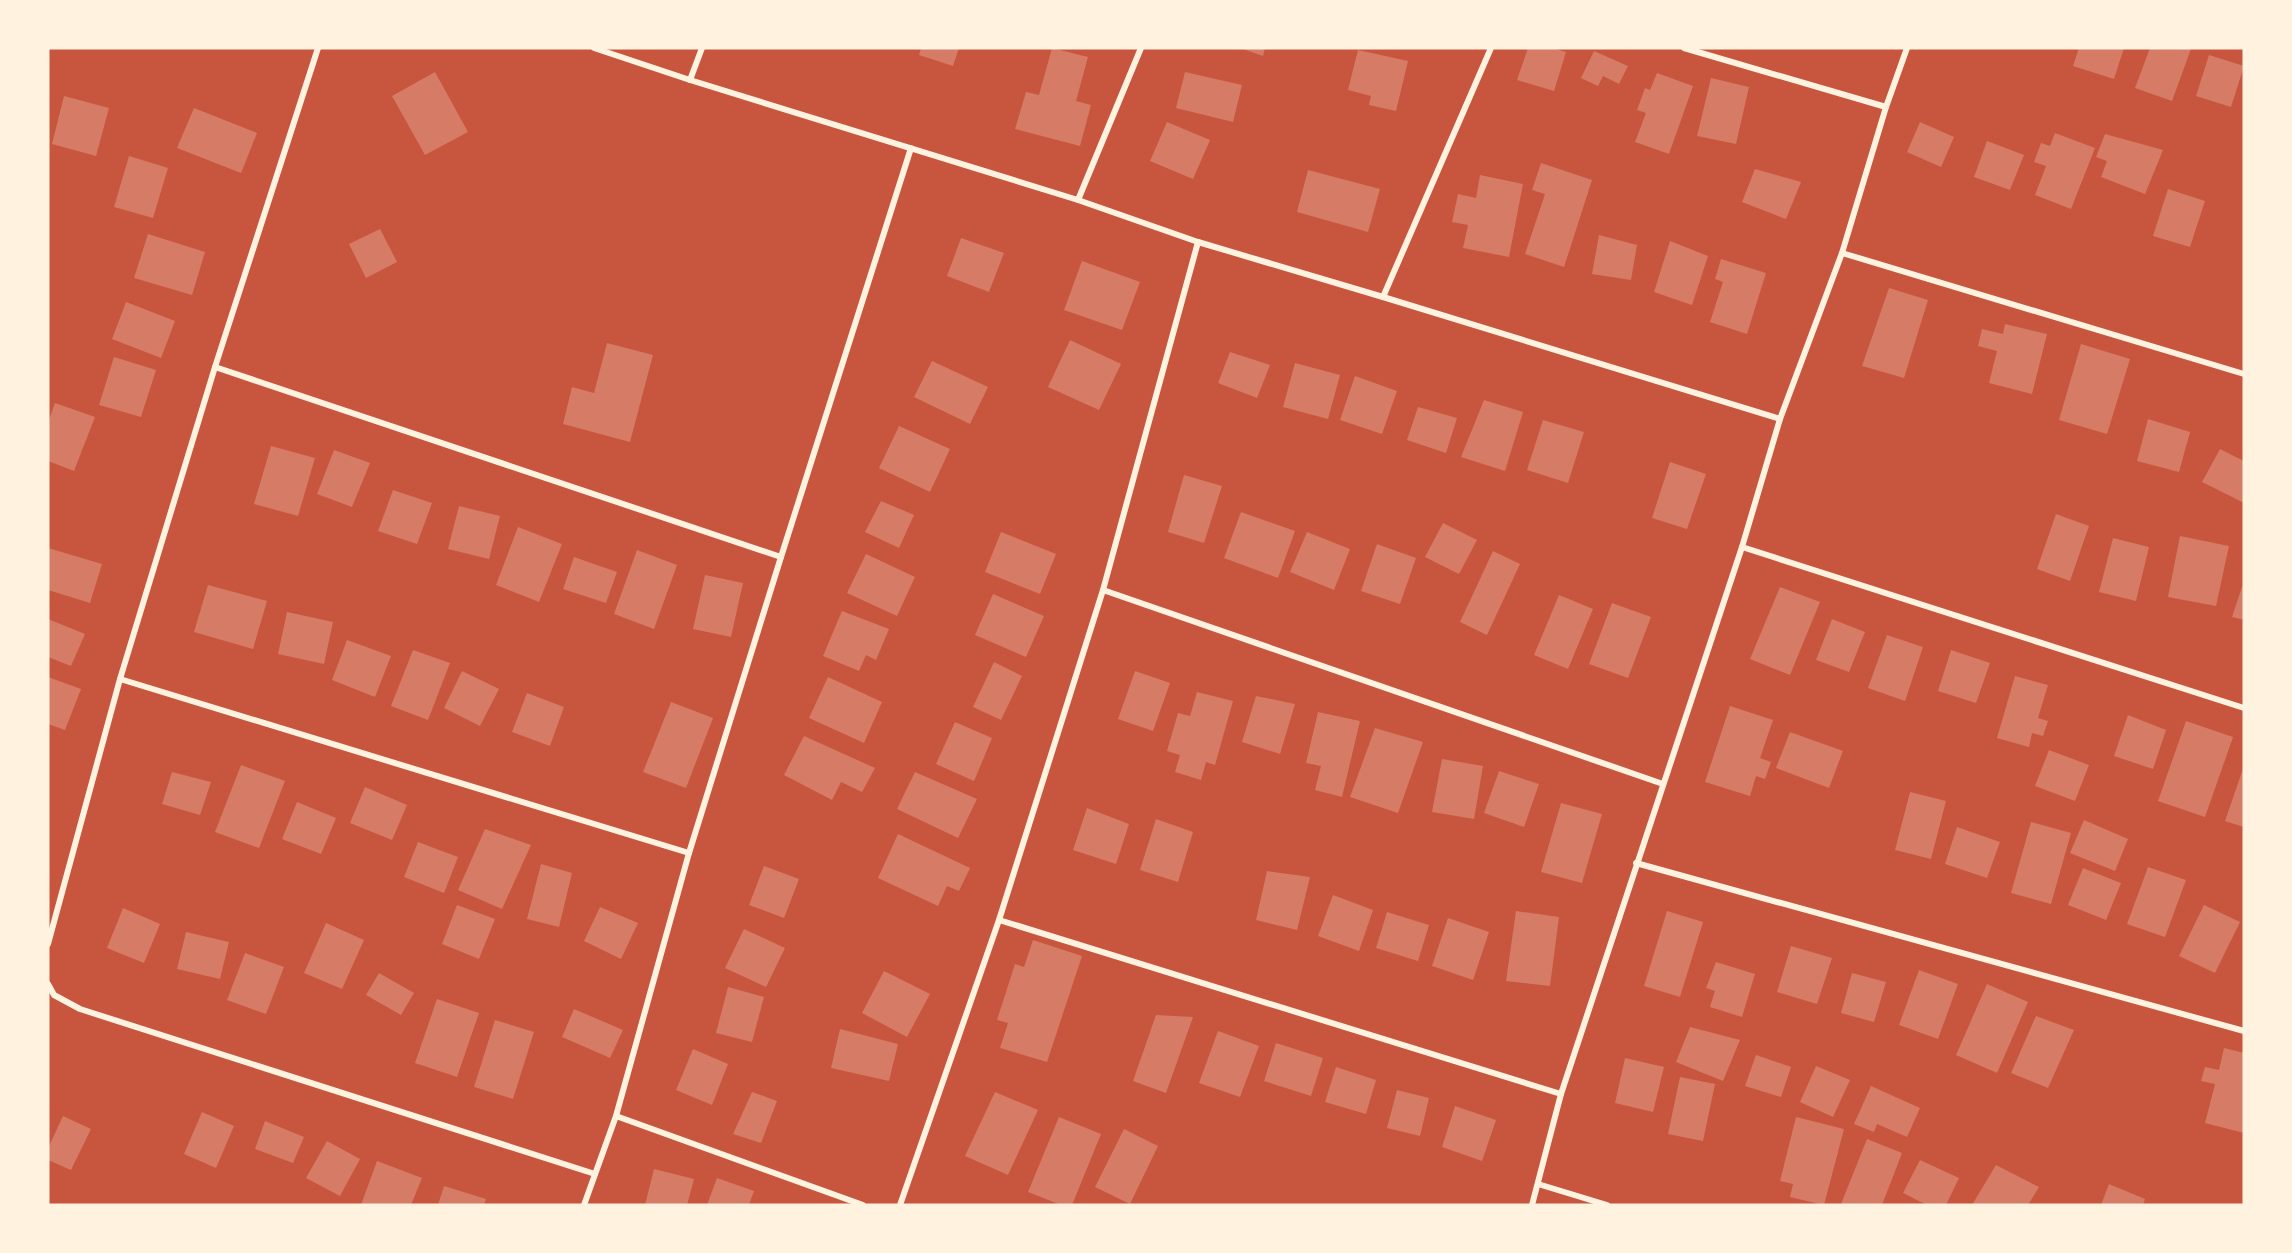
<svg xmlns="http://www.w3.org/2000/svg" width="2292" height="1253" font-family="'Zilla Slab',serif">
  <rect width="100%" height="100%" fill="#c8553d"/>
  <g fill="#d67c66">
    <polygon points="921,48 959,48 953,66 919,55"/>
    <polygon points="1052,48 1088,57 1076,101 1091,105 1080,146 1015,129 1026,92 1039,95"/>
    <polygon points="1240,48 1265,48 1263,56"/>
    <polygon points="1528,48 1553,48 1566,52 1554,91 1517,80"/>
    <polygon points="2079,48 2124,48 2114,79 2073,66"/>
    <polygon points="2150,48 2191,49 2172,101 2135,88"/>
    <polygon points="1358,50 1408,61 1396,111 1369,105 1371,96 1348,90"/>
    <polygon points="1594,51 1628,66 1619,84 1603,76 1598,86 1581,78"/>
    <polygon points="2209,55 2244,66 2231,107 2196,96"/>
    <polygon points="435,72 468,132 425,155 392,96"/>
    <polygon points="1185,72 1242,85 1233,122 1176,108"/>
    <polygon points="1657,73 1693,86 1669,154 1635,142 1646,113 1637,110 1645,88 1650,90"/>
    <polygon points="1711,78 1749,87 1736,144 1697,136"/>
    <polygon points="64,96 109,108 96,156 52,144"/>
    <polygon points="194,108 257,133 241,173 177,148"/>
    <polygon points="1167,122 1210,140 1193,179 1150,161"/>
    <polygon points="1920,122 1954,137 1941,167 1907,152"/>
    <polygon points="2055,133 2095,148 2071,209 2035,195 2046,166 2034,162 2041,143 2050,146"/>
    <polygon points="2105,134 2163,150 2145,194 2101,177 2107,161 2096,157"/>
    <polygon points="1987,141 2024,155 2010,190 1974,177"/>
    <polygon points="129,156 168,168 153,218 114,207"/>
    <polygon points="1541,163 1592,180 1564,267 1525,254 1545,194 1532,190"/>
    <polygon points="1755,169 1801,182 1786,219 1742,202"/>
    <polygon points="1308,170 1380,189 1368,232 1297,212"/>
    <polygon points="1480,175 1523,184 1509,257 1463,248 1468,225 1452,222 1458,194 1476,198"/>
    <polygon points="2168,189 2205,201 2190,247 2153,236"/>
    <polygon points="380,229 397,262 366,278 349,244"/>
    <polygon points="148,234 205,252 192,295 134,278"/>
    <polygon points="1599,235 1637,245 1631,280 1592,274"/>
    <polygon points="961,238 1004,253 989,292 947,276"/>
    <polygon points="1670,241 1708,256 1692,305 1654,292"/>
    <polygon points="1721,259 1766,273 1747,334 1710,322 1723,282 1715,279"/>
    <polygon points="1082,261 1140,282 1122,330 1064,310"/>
    <polygon points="1889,288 1928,300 1904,378 1862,366"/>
    <polygon points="126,302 175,321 161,358 112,339"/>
    <polygon points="2005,324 2047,334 2032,394 1989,383 1997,351 1978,346 1982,329 2003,334"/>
    <polygon points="1070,340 1121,364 1099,410 1048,387"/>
    <polygon points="607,343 653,355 630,442 563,424 572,387 594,393"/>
    <polygon points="2081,344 2130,359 2107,434 2059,420"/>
    <polygon points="1230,352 1270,365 1257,398 1218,383"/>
    <polygon points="114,357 156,370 141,417 99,405"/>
    <polygon points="932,361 988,387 970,424 914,397"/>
    <polygon points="1295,363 1340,375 1328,419 1283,407"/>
    <polygon points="1355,376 1397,391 1382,434 1340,420"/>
    <polygon points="1484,400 1523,412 1505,471 1461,457"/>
    <polygon points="55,403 95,417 74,471 48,461 48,422"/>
    <polygon points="1418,407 1457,418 1446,453 1407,440"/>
    <polygon points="2148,419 2190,432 2179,472 2137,461"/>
    <polygon points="1543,420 1584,432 1568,483 1527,470"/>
    <polygon points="899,426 950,449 930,492 879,468"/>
    <polygon points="271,446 315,458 298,516 254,504"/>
    <polygon points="2220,449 2244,461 2244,503 2202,482"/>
    <polygon points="334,450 370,463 352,507 317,494"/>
    <polygon points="1670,462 1706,474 1687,529 1652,518"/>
    <polygon points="1184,475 1222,486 1204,543 1168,532"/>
    <polygon points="393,490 432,503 417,544 378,531"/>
    <polygon points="881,501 914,515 899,548 865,532"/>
    <polygon points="459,506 500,516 489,559 448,549"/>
    <polygon points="1241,512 1295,531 1278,578 1224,558"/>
    <polygon points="2056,514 2089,526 2070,581 2037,569"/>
    <polygon points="1443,523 1477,540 1459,574 1425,557"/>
    <polygon points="518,527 562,544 539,602 496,585"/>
    <polygon points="1001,532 1056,554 1040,594 985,572"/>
    <polygon points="1307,532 1350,549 1334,590 1290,572"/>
    <polygon points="2180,536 2229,546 2216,606 2168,597"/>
    <polygon points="2113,538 2149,547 2136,601 2099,592"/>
    <polygon points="1377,544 1416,558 1400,604 1361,591"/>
    <polygon points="48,548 102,564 90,603 48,590"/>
    <polygon points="637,550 677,565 654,629 614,614"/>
    <polygon points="1493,551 1520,564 1487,635 1460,622"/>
    <polygon points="866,554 915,577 897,616 847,593"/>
    <polygon points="574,557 617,572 606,603 563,589"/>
    <polygon points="705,575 743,583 731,637 693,629"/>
    <polygon points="2244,581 2244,620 2232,617"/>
    <polygon points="208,585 267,601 253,649 194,632"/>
    <polygon points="1780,587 1820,602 1790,675 1750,659"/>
    <polygon points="993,594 1044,616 1026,657 975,635"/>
    <polygon points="1559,595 1593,609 1568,669 1534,655"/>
    <polygon points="1612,603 1651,617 1628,678 1589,664"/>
    <polygon points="842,611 889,629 876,660 866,655 859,671 823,656"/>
    <polygon points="287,612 333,622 324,664 278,654"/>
    <polygon points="48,619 85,634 71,666 48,657"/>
    <polygon points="1832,619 1865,632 1849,672 1816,660"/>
    <polygon points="1887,635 1923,647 1905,701 1868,688"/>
    <polygon points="347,640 391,656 375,697 332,680"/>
    <polygon points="413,650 450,663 428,720 391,706"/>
    <polygon points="1951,650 1990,663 1976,703 1938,691"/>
    <polygon points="994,662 1022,676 1001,720 973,707"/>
    <polygon points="462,671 499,689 480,726 444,708"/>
    <polygon points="1135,671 1170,683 1153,731 1118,719"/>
    <polygon points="2015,676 2048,685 2038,718 2048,721 2043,736 2032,733 2029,747 1997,738"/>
    <polygon points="48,677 81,689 65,730 48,724"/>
    <polygon points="828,677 882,702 864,743 809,718"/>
    <polygon points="1197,692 1233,701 1215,765 1206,762 1201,780 1175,772 1180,755 1167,751 1178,713 1190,716"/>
    <polygon points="527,693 564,707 550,746 512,732"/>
    <polygon points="1256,696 1295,704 1280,754 1242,742"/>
    <polygon points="671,702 713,718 686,788 643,772"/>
    <polygon points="1730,706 1773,720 1760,758 1771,762 1765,779 1756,776 1750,796 1705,782"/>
    <polygon points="1318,712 1360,721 1342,797 1315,790 1321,766 1306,763"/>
    <polygon points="2128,715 2166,730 2153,769 2114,756"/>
    <polygon points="2186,721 2233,737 2205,817 2158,801"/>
    <polygon points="955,722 992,738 974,781 936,764"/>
    <polygon points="1375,728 1423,742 1398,813 1350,797"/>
    <polygon points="1790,732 1843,751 1829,788 1776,768"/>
    <polygon points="804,736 875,768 862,792 841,782 832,800 784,775"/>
    <polygon points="2049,750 2089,765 2075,801 2035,786"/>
    <polygon points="1442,759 1483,766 1474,819 1432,812"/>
    <polygon points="241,765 285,781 259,848 215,832"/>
    <polygon points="2244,766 2244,827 2225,821"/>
    <polygon points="1499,771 1539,784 1524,827 1484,813"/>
    <polygon points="172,772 211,782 200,815 162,804"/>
    <polygon points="915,772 977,799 958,838 897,809"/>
    <polygon points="365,787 407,805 392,840 350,823"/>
    <polygon points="1910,792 1946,801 1931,859 1895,850"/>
    <polygon points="297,802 336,818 321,854 282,839"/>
    <polygon points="1561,803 1602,814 1582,883 1541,872"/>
    <polygon points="1087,808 1129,824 1116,864 1073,850"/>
    <polygon points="1156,819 1193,832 1178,882 1140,870"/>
    <polygon points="2084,820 2128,839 2115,871 2070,853"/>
    <polygon points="2031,822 2071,833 2051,904 2011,893"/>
    <polygon points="1957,827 2000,842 1987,878 1945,864"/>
    <polygon points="485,829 531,845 502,909 458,890"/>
    <polygon points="898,834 970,868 959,891 947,886 938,906 878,878"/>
    <polygon points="418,842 458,857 444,893 404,877"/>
    <polygon points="541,864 572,873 559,927 527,919"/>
    <polygon points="764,866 799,879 784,918 749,905"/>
    <polygon points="2148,867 2186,880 2165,937 2127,924"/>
    <polygon points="2083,868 2121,883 2106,920 2068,905"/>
    <polygon points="1267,871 1310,877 1297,930 1256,920"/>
    <polygon points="1333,895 1373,910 1359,951 1318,936"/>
    <polygon points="457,905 495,919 479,959 442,944"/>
    <polygon points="2204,905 2240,922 2215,973 2179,956"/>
    <polygon points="600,907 638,923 621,959 584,941"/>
    <polygon points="123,908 160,924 144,963 107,948"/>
    <polygon points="1516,911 1559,917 1550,986 1506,981"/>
    <polygon points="1667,911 1703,922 1680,997 1644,986"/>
    <polygon points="1387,912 1429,925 1418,961 1376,948"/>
    <polygon points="1448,918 1489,932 1473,980 1432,966"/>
    <polygon points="326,923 364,940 342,989 304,973"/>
    <polygon points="744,929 785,948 766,987 725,968"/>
    <polygon points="186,932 229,942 220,979 177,969"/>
    <polygon points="1033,940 1082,956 1047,1062 1000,1048 1008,1023 997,1020 1015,964 1024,967"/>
    <polygon points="1791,946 1832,958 1817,1004 1777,992"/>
    <polygon points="245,953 284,967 266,1014 227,1000"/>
    <polygon points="1716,962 1755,974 1742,1017 1710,1007 1715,991 1706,988"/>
    <polygon points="1919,970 1958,984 1938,1039 1899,1025"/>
    <polygon points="884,971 930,994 907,1037 862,1013"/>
    <polygon points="379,973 414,993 401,1015 366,995"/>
    <polygon points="1852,973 1886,982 1874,1022 1841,1013"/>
    <polygon points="1987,984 2028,1002 1997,1073 1956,1055"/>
    <polygon points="728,987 764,997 752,1042 716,1033"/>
    <polygon points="437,999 479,1013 457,1077 415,1063"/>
    <polygon points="574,1009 623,1030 610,1058 562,1037"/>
    <polygon points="1156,1015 1193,1017 1166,1093 1133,1081"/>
    <polygon points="2036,1016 2074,1030 2048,1088 2011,1073"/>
    <polygon points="495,1020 534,1032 513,1099 474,1087"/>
    <polygon points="1690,1027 1740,1040 1723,1081 1676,1062"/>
    <polygon points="840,1029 898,1044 889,1081 831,1068"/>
    <polygon points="1218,1031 1259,1046 1240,1097 1199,1083"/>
    <polygon points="1276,1043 1323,1058 1311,1096 1264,1081"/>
    <polygon points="2224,1048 2244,1053 2244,1133 2205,1123 2215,1084 2201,1081 2205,1067 2219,1070"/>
    <polygon points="693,1049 728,1064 712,1105 676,1090"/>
    <polygon points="1756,1055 1791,1067 1781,1097 1745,1086"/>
    <polygon points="1625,1058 1664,1067 1653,1112 1615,1103"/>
    <polygon points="1816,1066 1850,1080 1833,1117 1800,1102"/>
    <polygon points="1336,1067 1376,1080 1366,1114 1325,1102"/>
    <polygon points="1680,1077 1715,1084 1703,1141 1668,1134"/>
    <polygon points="1871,1086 1920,1108 1907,1137 1877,1124 1874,1132 1854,1124"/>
    <polygon points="1397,1090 1429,1098 1420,1136 1387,1128"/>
    <polygon points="752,1092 777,1101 761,1143 733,1134"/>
    <polygon points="995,1092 1038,1110 1008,1175 965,1156"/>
    <polygon points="1455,1106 1496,1120 1482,1161 1442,1147"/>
    <polygon points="202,1112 234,1126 216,1168 184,1154"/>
    <polygon points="63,1116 91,1129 71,1170 48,1160 48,1148"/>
    <polygon points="1059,1117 1101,1134 1072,1205 1061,1205 1028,1192"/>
    <polygon points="1796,1117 1844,1129 1824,1205 1790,1197 1793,1184 1780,1181"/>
    <polygon points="265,1121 304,1137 293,1163 255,1149"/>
    <polygon points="1124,1129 1158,1146 1130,1204 1095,1187"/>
    <polygon points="1867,1139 1902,1153 1882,1205 1843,1205 1841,1204"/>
    <polygon points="327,1141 360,1159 340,1196 306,1178"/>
    <polygon points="1920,1160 1959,1178 1946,1205 1927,1205 1903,1193"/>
    <polygon points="377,1161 422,1178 411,1205 361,1205"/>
    <polygon points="1996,1165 2039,1187 2028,1205 1972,1205"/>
    <polygon points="654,1169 694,1179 687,1205 645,1205"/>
    <polygon points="717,1178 754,1191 749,1205 707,1205"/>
    <polygon points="2109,1184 2145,1199 2143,1205 2101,1205"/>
    <polygon points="444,1186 486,1199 484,1205 438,1205"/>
  </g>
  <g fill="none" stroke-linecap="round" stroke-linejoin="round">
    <g stroke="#fff3e0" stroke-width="6">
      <polyline points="594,48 690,80 1078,200 1198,242 1383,297 1780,419"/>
      <polyline points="1684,48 1886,107"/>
      <polyline points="690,80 702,48"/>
      <polyline points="1078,200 1141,48"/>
      <polyline points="1842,253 2244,374"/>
      <polyline points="1383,297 1491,48"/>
      <polyline points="215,367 781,557"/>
      <polyline points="1742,547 2244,708"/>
      <polyline points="1103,590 1663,784"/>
      <polyline points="120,679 689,853"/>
      <polyline points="1636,863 2244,1031"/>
      <polyline points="999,920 1561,1094"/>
      <polyline points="48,944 120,679 215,367 318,48"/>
      <polyline points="48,984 54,995 80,1009 595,1174"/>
      <polyline points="616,1116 863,1205"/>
      <polyline points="1538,1184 1607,1205"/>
      <polyline points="584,1205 616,1116 689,853 781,557 911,148"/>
      <polyline points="900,1205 999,920 1103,590 1198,242"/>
      <polyline points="1532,1205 1561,1094 1742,547 1780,419 1842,253 1886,107 1907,48"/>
    </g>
  </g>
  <rect width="2292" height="1253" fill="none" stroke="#fff3e0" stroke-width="99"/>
</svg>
